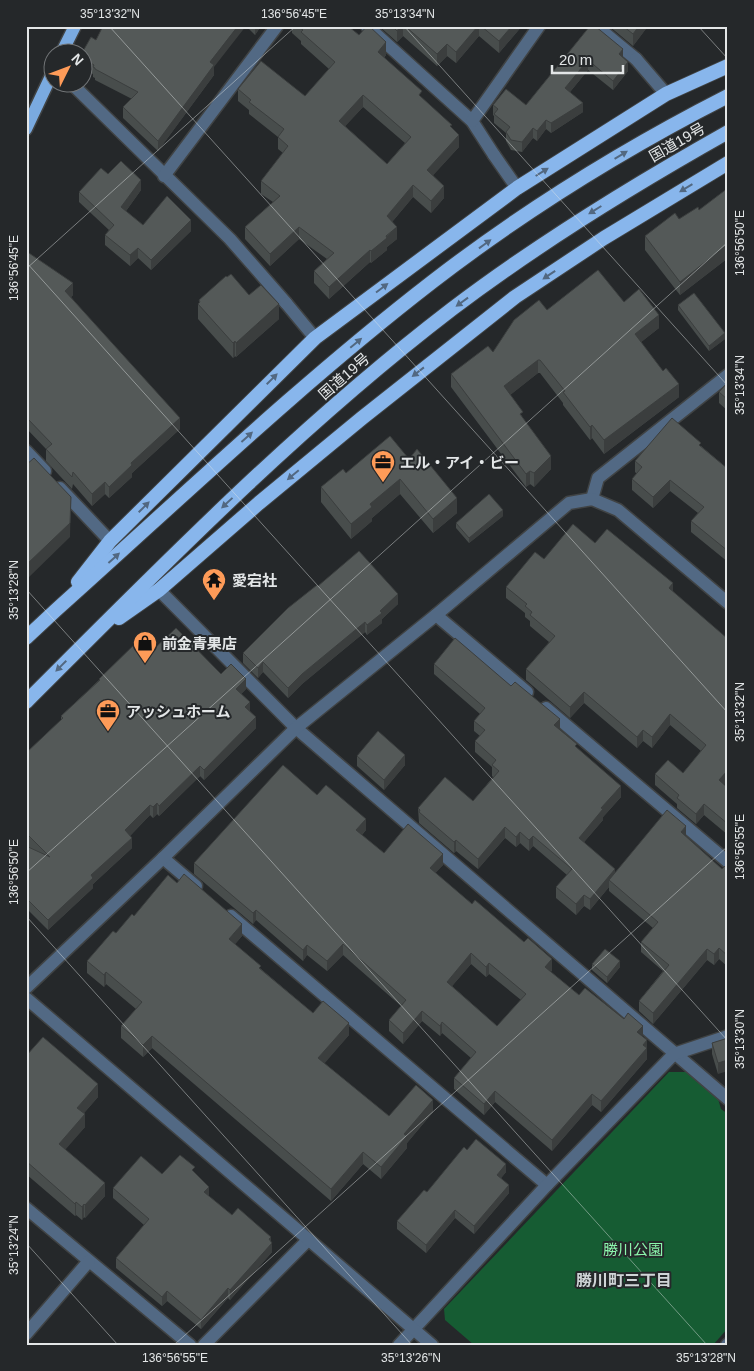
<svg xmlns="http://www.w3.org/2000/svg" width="754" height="1371" font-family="Arial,'Noto Sans JP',sans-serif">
  <rect width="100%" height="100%" fill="#25282a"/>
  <polygon fill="#165c33" points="669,1072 690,1072 717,1095 721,1109 728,1114 728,1328 713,1345 474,1345 445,1320 444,1309"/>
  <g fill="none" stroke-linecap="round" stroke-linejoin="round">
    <g stroke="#404344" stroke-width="15">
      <g id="minor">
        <polyline points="367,26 472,121 494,155"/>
        <polyline points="596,26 636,59"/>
        <polyline points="70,82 230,239 286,303"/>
        <polyline points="472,121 539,26"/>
        <polyline points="164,176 277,26"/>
        <polyline points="26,451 45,471"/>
        <polyline points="60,488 110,541"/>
        <polyline points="592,499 598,478 728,375"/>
        <polyline points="159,590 296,728 728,1099"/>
        <polyline points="436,615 527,692"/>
        <polyline points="546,708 728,862"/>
        <polyline points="163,858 196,886"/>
        <polyline points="231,916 547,1185"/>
        <polyline points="26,1208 190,1345"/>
        <polyline points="26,1334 89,1261"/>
        <polyline points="204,1345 308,1240"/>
        <polyline points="399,1345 547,1185 674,1054 728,1036"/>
        <polyline points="727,1345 728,1344"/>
      </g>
    </g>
    <g stroke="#404344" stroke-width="15">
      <g id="tertiary">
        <polyline points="636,59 666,94"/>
        <polyline points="494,155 517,188"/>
        <polyline points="286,303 315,338"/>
        <polyline points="26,988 163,858 296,728 436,615 569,503 592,499 618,510 728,603"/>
        <polyline points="26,998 432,1345"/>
      </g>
    </g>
    <g stroke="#404344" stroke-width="15">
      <g id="primary">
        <polyline points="62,52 75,26"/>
        <polyline points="26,129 52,74"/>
      </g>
    </g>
    <g stroke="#404344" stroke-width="16">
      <g id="trunk">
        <polyline points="78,582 110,541 315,338 517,188 666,94 728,66"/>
        <polyline points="119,618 159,590 259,503 362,418 515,297 604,238 728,163"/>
        <path d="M 26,638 L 56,610 C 180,499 300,384 432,282 C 524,211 624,149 728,96"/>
        <path d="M 26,702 C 163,565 298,427 452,309 C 539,243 632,186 728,132"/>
      </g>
    </g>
    <use href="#minor" stroke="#526984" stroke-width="12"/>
    <use href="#tertiary" stroke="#526984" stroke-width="12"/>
    <use href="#primary" stroke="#7aaae0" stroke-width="12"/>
    <use href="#trunk" stroke="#88b6ec" stroke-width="14"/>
  </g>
  <g fill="#484d4c" fill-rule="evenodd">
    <polygon points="246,26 261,26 255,35"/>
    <path d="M 292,26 L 348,26 L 359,35 L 386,55 L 384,58 L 422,98 L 452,128 L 459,147 L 433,175 L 444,198 L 431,213 L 413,197 L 392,222 L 397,239 L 387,247 L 387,250 L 371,263 L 370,262 L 329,299 L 314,283 L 314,271 L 327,259 L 299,239 L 270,266 L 245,239 L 245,227 L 273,202 L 261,194 L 261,181 L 283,153 L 278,149 L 278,137 L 249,114 L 249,110 L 238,101 L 238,89 L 305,96 L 329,69 L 301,44 L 301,41 L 292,33 ZM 363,107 L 405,143 L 387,164 L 345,126 Z"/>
    <polygon points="379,26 522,26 499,53 479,36 456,63 447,56 437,66 403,36 397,42"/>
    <polygon points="590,26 623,57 628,71 613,90 588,70 570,92 583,112 551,133 546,129 537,141 533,138 522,152 511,150 506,141 506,133 494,123 494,116 493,115 493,105 526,105"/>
    <polygon points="609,26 648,26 633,46"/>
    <polygon points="96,40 214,67 214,75 158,151 123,118 123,107 132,99 95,80 95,78 93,77 93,74 82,69 82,53"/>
    <polygon points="108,174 141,190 126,211 143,225 191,231 151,270 138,258 130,266 105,245 105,235 109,230 79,202 79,192"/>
    <polygon points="728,188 728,258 680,295 645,250 645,236 699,210"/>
    <polygon points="26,251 73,295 71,297 180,429 132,473 132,477 109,498 105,494 92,506 73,484 72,489 46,461 46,449 26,428"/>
    <polygon points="249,295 279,319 236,357 235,356 233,358 198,319 198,304 199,303 199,300"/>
    <polygon points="624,302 659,328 641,342 679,397 604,454 592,438 590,440 563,405 563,403 540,373 538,373 510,395 551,469 534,487 530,484 526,487 451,387 451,374 493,352 547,310"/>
    <polygon points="678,305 725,339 709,351 678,310"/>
    <polygon points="728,382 728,411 719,403 719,392"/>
    <polygon points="701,446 728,469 728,562 691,532 691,521 698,513 670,491 653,508 632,490 632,479 637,474 635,472 635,461"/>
    <polygon points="409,459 457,513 433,533 400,494 372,518 372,521 351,539 321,502 321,487 346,473"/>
    <polygon points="503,516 469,543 456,528 456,523"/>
    <polygon points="595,543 673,592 724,785 728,788 728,835 704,815 696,824 677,808 677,804 655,785 655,774 683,773 701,751 670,725 652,748 643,741 637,748 584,703 570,718 526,680 526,669 549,642 530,626 530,621 525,617 525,613 506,598 506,587 544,559"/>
    <polygon points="318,586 398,604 382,619 382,623 367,635 365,632 302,684 288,698 263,672 258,678 243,663 243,653"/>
    <polygon points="154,649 220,673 246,689 241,694 250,711 256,728 204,780 200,776 159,816 157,814 153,818 150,815 130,836 132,848 93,884 93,888 48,930 26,908 26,846 30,848 26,844 26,753 61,720 61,716 99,680 99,679"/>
    <polygon points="434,664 560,730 621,797 603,817 603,820 584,842 615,873 686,836 722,869 728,863 728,967 719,959 714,965 707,960 653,1024 639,1011 639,1001 663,971 641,952 641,942 653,928 609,891 609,887 590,910 584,906 576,915 556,898 556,887 567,875 533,846 529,851 520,843 516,847 505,838 478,869 456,851 454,853 419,823 418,808 473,801 493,777 492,776 492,767 475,752 475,741 480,736 474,731 474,721 480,714 434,674"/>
    <polygon points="357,756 405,765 384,790 357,766"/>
    <path d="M 317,795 L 366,830 L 362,835 L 384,853 L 443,865 L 435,873 L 552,970 L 551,972 L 579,995 L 642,1036 L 647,1040 L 647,1059 L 601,1112 L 592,1105 L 552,1151 L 495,1102 L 484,1115 L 454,1089 L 454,1078 L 471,1058 L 442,1033 L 440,1036 L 422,1021 L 403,1044 L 389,1031 L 389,1020 L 401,1006 L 343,955 L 327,971 L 307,955 L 303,961 L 256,920 L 253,924 L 194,874 L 194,863 ZM 471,964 L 486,977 L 489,974 L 521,1000 L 497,1026 L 452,986 Z"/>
    <polygon points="134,916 242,936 235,944 261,969 313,1013 349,1035 324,1063 389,1116 433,1112 407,1143 407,1148 381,1179 363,1164 331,1201 152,1048 143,1057 121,1038 121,1026 136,1009 106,984 104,987 87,973 87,961"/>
    <polygon points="592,964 620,967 607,983 592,970"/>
    <polygon points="728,1038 718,1074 712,1054 712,1043"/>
    <polygon points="26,1056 98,1097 84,1113 85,1127 65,1149 105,1196 85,1218 84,1217 82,1220 76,1215 75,1216 26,1174"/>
    <polygon points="467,1150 506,1172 501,1178 509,1193 474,1234 455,1218 426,1253 397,1229 397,1221 427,1192"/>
    <polygon points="195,1173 209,1196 232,1215 271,1241 272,1252 230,1300 228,1298 201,1329 167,1301 162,1306 116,1268 116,1258 144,1225 113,1198 113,1188 162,1174"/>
  </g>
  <g fill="#3b3e3e">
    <polygon points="238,26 246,26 214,67 214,75 158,151 158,141 210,62"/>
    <polygon points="255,26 261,26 255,35"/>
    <polygon points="401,26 403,26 403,36 397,42 397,31"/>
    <polygon points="478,26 479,26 479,36 456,63 456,52"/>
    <polygon points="512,26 522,26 499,53 499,41"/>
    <polygon points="639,26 648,26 633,46 633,34"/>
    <polygon points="386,42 386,55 378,64 378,52"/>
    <polygon points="447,44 447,56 437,66 437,54"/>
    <polygon points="623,49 623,59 619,54"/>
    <polygon points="588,60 588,70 565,98 565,88"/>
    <polygon points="628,62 628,71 613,90 613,81"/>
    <polygon points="363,95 363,107 339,133 339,121"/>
    <polygon points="583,103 583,112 551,133 551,123"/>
    <polygon points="546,120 546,129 537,141 537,131"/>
    <polygon points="533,128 533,138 522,152 522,142"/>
    <polygon points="459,135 459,147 427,182 427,170"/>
    <polygon points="141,180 141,190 121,218 121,207"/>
    <polygon points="413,185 413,197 387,228 387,216"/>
    <polygon points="444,186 444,198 431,213 431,201"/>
    <polygon points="191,220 191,231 151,270 151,260"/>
    <polygon points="299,227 299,239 270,266 270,254"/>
    <polygon points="397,227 397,239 387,247 387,250 371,263 371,251"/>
    <polygon points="728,244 728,258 680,295 680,282"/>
    <polygon points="138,248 138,258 130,266 130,255"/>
    <polygon points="370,250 370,262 329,299 329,287"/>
    <polygon points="73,283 73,295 65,303 65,291"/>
    <polygon points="279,304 279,319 236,357 236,343"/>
    <polygon points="659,315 659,328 635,347 635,334"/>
    <polygon points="725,333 725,339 709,351 709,346"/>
    <polygon points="235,341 235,356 233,358 233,343"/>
    <polygon points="538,360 538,373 504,400 504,386"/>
    <polygon points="679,384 679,397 604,454 604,440"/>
    <polygon points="180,418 180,429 132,473 132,477 109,498 109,487 131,463"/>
    <polygon points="592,425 592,438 590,440 590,427"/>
    <polygon points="551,456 551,469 534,487 534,473"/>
    <polygon points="530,471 530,484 526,487 526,474"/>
    <polygon points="400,479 400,494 372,518 372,521 351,539 351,524 370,504"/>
    <polygon points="670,480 670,491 653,508 653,497"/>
    <polygon points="105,482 105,494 92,506 92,494"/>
    <polygon points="71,497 70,537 26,580 26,565"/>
    <polygon points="457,498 457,513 433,533 433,519"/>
    <polygon points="503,510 503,516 469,543 469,538"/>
    <polygon points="673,583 673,594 669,588"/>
    <polygon points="398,594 398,604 382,619 382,623 367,635 367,625 380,611"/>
    <polygon points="365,622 365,632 302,684 288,698 288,688 302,674"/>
    <polygon points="263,662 263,672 258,678 258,668"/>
    <polygon points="246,679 246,689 236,699 236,689"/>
    <polygon points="584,692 584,703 570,718 570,707"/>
    <polygon points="250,702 250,712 245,707"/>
    <polygon points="670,714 670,725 652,748 652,737"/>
    <polygon points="256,717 256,728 204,780 204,770"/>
    <polygon points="560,719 560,730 554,725"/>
    <polygon points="643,730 643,741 637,748 637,737"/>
    <polygon points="405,755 405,765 384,790 384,780"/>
    <polygon points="200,766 200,776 159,816 159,806"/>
    <polygon points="728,770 728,780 719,791 719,780"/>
    <polygon points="621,786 621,797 603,817 603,820 579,848 579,838 601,808"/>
    <polygon points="157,803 157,814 153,818 153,807"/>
    <polygon points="704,804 704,815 696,824 696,814"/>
    <polygon points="150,805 150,815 125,841 125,830"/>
    <polygon points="366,819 366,830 356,841 356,830"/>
    <polygon points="686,826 686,837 681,832"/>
    <polygon points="505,827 505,838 478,869 478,859"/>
    <polygon points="520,832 520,843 516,847 516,837"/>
    <polygon points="533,836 533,846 529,851 529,840"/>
    <polygon points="132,838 132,848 93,884 93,888 48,930 48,920 91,875"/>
    <polygon points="456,840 456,851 454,853 454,842"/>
    <polygon points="443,854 443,865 430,879 430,868"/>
    <polygon points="615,869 615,880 609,880 609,887 590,910 590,899"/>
    <polygon points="584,895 584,906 576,915 576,904"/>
    <polygon points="256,910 256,920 253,924 253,913"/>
    <polygon points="242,924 242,936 229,951 229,939"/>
    <polygon points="343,944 343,955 327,971 327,961"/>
    <polygon points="307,945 307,955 303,961 303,950"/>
    <polygon points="719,948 719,959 714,965 714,954"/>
    <polygon points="707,949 707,960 653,1024 653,1013"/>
    <polygon points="471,953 471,964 447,992 447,982"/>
    <polygon points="552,959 552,970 545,978 545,967"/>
    <polygon points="620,961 620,967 607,983 607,977"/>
    <polygon points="489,963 489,974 486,977 486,967"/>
    <polygon points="106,972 106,984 104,987 104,975"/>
    <polygon points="422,1011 422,1021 403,1044 403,1033"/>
    <polygon points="442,1022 442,1033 440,1036 440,1026"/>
    <polygon points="349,1023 349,1035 318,1071 318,1058"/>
    <polygon points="643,1026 643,1036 637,1032"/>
    <polygon points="152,1036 152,1048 143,1057 143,1045"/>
    <polygon points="647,1040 647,1059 601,1112 601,1101"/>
    <polygon points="728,1060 728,1071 718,1074 718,1063"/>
    <polygon points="98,1084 98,1097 77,1121 77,1108"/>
    <polygon points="495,1091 495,1102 484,1115 484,1104"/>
    <polygon points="592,1094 592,1105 552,1151 552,1140"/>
    <polygon points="433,1100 433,1112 407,1143 407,1148 381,1179 381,1167 404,1134"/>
    <polygon points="85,1114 85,1127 59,1157 59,1144"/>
    <polygon points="363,1152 363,1164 331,1201 331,1189"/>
    <polygon points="506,1164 506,1172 497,1183 497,1175"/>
    <polygon points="105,1183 105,1196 85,1218 85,1205"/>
    <polygon points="509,1185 509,1193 474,1234 474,1226"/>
    <polygon points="209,1187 209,1196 204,1192"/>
    <polygon points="76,1202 76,1215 75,1216 75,1204"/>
    <polygon points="84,1204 84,1217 82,1220 82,1207"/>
    <polygon points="455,1210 455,1218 426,1253 426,1245"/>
    <polygon points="271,1237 271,1245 272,1243 272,1252 230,1300 230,1290"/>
    <polygon points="228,1288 228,1298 201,1329 201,1320"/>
    <polygon points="167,1291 167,1301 162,1306 162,1297"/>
    <polygon points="29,1295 29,1310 26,1313 26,1298"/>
  </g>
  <g fill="#545958" stroke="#3b3e3e" fill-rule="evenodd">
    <polygon points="103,26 124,26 127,28 127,26 238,26 210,62 214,65 158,141 123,107 138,92 95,69 95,68 93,67 94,65 82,58 82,53 91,37 96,40"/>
    <path d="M 298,26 L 348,26 L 359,35 L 367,26 L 369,26 L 386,42 L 378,52 L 422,91 L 419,95 L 452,125 L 450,126 L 459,135 L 427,170 L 444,186 L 431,201 L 413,185 L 387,216 L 397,227 L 386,236 L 387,238 L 371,251 L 370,250 L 329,287 L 314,271 L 334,253 L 299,227 L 270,254 L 245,227 L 280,196 L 261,181 L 288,146 L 278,137 L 284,129 L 249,102 L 251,100 L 238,89 L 261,61 L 305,96 L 335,62 L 301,32 L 303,30 ZM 363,95 L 411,137 L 387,164 L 339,121 Z"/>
    <polygon points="392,26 401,26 397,31"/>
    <polygon points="405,26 478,26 456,52 447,44 437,54"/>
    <polygon points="481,26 512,26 499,41"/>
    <polygon points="590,26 595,26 623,49 619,54 628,62 613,81 588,60 565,88 583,103 551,123 546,120 537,131 533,128 522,142 511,140 506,132 510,127 494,114 498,109 493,105 506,89 526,105"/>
    <polygon points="623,26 639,26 633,34"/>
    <polygon points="121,161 141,180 121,207 143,225 167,196 191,220 151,260 138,248 130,255 105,235 114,225 79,192 101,168 108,174"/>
    <polygon points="728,188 728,244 680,282 645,236 675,213 679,219 698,207 699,210"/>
    <polygon points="26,251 73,283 65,291 180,418 131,463 132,465 109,487 105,482 92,494 73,472 72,477 46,449 52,444 26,417"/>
    <polygon points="598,270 624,302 639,289 659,315 635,334 663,371 666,368 679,384 604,440 592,425 590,427 563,392 565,391 540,360 538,360 504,386 523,412 520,414 551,456 534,473 530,471 526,474 451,374 488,346 493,352 514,320 539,300 547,310"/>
    <polygon points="231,274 249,295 261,285 279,304 236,343 235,341 233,343 198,304 200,302 199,300 226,276 227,277"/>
    <polygon points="694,293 725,333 709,346 678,305"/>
    <polygon points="728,382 728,400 719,392"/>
    <polygon points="672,418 701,443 699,445 728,469 728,551 691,521 704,507 670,480 653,497 632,479 642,467 635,461"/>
    <polygon points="390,436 409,459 417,449 457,498 433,519 400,479 370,504 372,507 351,524 321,487 343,469 346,473"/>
    <polygon points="34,458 71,497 70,523 26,565 26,465"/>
    <polygon points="489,494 503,510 469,538 456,523"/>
    <polygon points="573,524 595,543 607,529 673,583 669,588 728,639 728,770 719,780 728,788 728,824 704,804 696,814 677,798 679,795 655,774 668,760 683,773 706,745 670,714 652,737 643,730 637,737 584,692 570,707 526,669 555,636 530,615 532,612 525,606 527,604 506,587 535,552 544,559"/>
    <polygon points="359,551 398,594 380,611 382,613 367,625 365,622 302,674 288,688 263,662 258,668 243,653 288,608 317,585 318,586"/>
    <polygon points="176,628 220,673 221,674 231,664 246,679 236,689 250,702 245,707 256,717 204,770 200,766 159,806 157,803 153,807 150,805 125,830 132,838 91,875 93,878 48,920 26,898 26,889 27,888 26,887 27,866 26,846 50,857 26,833 26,753 63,718 61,716 100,680 99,679 142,637 154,649"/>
    <polygon points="455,638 511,686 515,682 560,719 554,725 577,744 575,746 621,786 601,808 603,809 579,838 615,869 590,899 584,895 576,904 556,887 572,869 533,836 529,840 520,832 516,837 505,827 478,859 456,840 454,842 419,812 420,810 418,808 445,777 473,801 499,771 492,765 496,760 475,741 485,730 474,721 485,708 434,664"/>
    <polygon points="378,731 405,755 384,780 357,756"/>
    <path d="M 283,765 L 317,795 L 326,785 L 366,819 L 356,830 L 384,853 L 408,824 L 443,854 L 430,868 L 472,904 L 475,900 L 524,942 L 528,938 L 552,959 L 545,967 L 579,995 L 585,988 L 624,1019 L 628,1013 L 643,1026 L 637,1032 L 647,1040 L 643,1045 L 647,1048 L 601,1101 L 592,1094 L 552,1140 L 495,1091 L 484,1104 L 454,1078 L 476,1052 L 442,1022 L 440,1026 L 422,1011 L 403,1033 L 389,1020 L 406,1000 L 343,944 L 327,961 L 307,945 L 303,950 L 256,910 L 253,913 L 194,863 ZM 471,953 L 486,967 L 489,963 L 526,994 L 497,1026 L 447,982 Z"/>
    <polygon points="667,810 686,826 681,832 722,869 728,863 728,956 719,948 714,954 707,949 653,1013 639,1001 669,965 641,942 658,922 609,880"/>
    <polygon points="184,874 242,924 229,939 261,966 259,968 313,1013 323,1001 349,1023 318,1058 389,1116 416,1085 433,1100 404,1134 407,1136 381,1167 363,1152 331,1189 152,1036 143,1045 121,1026 142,1002 106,972 104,975 87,961 113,931 116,933 132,914 134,916 168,875 177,883"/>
    <polygon points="605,949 620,961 607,977 592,964"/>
    <polygon points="43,1037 98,1084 77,1108 85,1114 59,1144 105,1183 85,1205 84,1204 82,1207 76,1202 75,1204 26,1161 26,1056"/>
    <polygon points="728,1038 728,1060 718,1063 712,1043"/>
    <polygon points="476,1139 506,1164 497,1175 509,1185 474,1226 455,1210 426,1245 397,1221 424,1190 427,1192 464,1147 467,1150"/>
    <polygon points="180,1155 195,1167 192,1170 209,1187 204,1192 232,1215 238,1208 271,1237 269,1239 272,1243 230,1290 228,1288 201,1320 167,1291 162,1297 116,1258 149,1219 113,1188 141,1156 162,1174"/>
  </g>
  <defs><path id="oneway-solid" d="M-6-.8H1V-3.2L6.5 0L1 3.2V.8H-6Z" transform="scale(1.25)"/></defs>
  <g fill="#526881">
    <use href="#oneway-solid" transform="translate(621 155) rotate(-31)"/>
    <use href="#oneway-solid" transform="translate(542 172) rotate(-32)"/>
    <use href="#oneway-solid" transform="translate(686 188) rotate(149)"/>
    <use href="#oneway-solid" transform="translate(595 210) rotate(148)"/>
    <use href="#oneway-solid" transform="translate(485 244) rotate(-36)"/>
    <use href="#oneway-solid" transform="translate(549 275) rotate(146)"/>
    <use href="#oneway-solid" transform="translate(382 288) rotate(-37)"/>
    <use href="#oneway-solid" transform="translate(462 302) rotate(144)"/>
    <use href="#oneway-solid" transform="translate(356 343) rotate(-40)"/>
    <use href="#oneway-solid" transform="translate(418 372) rotate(142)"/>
    <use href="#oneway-solid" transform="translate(272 379) rotate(-45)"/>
    <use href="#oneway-solid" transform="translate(247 437) rotate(-42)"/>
    <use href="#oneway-solid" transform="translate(293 475) rotate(140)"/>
    <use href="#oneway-solid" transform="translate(227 503) rotate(137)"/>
    <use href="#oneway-solid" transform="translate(144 507) rotate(-45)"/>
    <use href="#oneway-solid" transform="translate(114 558) rotate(-42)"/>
    <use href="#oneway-solid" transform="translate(61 666) rotate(135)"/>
  </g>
  <path fill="none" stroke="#e3e6e7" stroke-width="1" stroke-opacity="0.45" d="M 109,26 L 728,713M 404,26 L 728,386M 698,26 L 728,59M 26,262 L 728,1041M 26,269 L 296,26M 26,589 L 707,1345M 26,873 L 728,242M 26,916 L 412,1345M 26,1243 L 118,1345M 174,1345 L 728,846"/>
  <defs>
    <g id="office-pin" transform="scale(1.25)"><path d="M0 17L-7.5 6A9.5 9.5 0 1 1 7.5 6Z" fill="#fe9b58" stroke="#25282a"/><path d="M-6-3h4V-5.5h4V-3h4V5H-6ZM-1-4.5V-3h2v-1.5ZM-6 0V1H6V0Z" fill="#111"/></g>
    <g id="temple-pin" transform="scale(1.25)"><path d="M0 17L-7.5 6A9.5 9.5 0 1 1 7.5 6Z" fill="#fe9b58" stroke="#25282a"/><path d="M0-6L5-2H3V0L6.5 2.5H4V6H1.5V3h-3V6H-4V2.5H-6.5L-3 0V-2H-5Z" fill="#111"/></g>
    <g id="shop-pin" transform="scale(1.25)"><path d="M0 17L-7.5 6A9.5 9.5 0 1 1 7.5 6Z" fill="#fe9b58" stroke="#25282a"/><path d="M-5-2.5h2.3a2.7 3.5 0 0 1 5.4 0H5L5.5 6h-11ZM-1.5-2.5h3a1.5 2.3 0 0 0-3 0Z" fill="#111"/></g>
  </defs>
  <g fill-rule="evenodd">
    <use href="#office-pin" x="383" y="462"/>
    <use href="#temple-pin" x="214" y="580"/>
    <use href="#shop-pin" x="145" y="643"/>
    <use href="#office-pin" x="108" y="711"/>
  </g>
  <g text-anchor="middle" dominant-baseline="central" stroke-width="4" stroke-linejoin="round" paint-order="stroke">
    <g font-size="15" fill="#e3e6e7" stroke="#25282a">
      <text transform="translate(677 142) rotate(-30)">国道19号</text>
      <text transform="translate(344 376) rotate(-41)">国道19号</text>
    </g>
    <g font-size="15" font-weight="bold" fill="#e3e6e7" stroke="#25282a" text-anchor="start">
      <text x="400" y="462">エル・アイ・ビー</text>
      <text x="232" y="580">愛宕社</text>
      <text x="162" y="643">前金青果店</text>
      <text x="126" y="711">アッシュホーム</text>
    </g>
    <g font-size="15" fill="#8bf5ac" stroke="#25282a">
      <text x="633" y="1249">勝川公園</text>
    </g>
    <g font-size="16" font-weight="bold" fill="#cfd4d6" stroke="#25282a">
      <text x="624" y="1280">勝川町三丁目</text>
    </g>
  </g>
  <rect width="754" height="1371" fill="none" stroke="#25282a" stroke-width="55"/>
  <g transform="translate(68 68) rotate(48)"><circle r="24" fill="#25282a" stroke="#717476"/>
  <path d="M0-4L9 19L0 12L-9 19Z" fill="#fe9b58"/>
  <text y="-8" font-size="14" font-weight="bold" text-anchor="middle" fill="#e3e6e7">N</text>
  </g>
  <path d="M552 65v8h71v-8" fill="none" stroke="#e3e6e7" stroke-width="2.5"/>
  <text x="559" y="65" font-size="15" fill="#e3e6e7" stroke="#25282a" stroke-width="4" paint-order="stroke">20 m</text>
  <rect x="28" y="28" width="698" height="1316" fill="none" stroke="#e3e6e7" stroke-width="2"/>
  <g font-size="12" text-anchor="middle" fill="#e3e6e7">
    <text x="110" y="18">35°13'32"N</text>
    <text x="294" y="18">136°56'45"E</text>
    <text x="405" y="18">35°13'34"N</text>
    <text transform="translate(740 243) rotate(-90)" y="4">136°56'50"E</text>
    <text transform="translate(14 268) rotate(-90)" y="4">136°56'45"E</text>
    <text transform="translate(740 385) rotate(-90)" y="4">35°13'34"N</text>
    <text transform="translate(14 590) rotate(-90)" y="4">35°13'28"N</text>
    <text transform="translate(740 712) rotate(-90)" y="4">35°13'32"N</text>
    <text transform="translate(740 847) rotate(-90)" y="4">136°56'55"E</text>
    <text transform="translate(14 872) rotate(-90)" y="4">136°56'50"E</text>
    <text transform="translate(740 1039) rotate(-90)" y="4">35°13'30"N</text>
    <text transform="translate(14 1245) rotate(-90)" y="4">35°13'24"N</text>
    <text x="175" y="1362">136°56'55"E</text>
    <text x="411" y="1362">35°13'26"N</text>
    <text x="706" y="1362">35°13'28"N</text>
  </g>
</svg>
